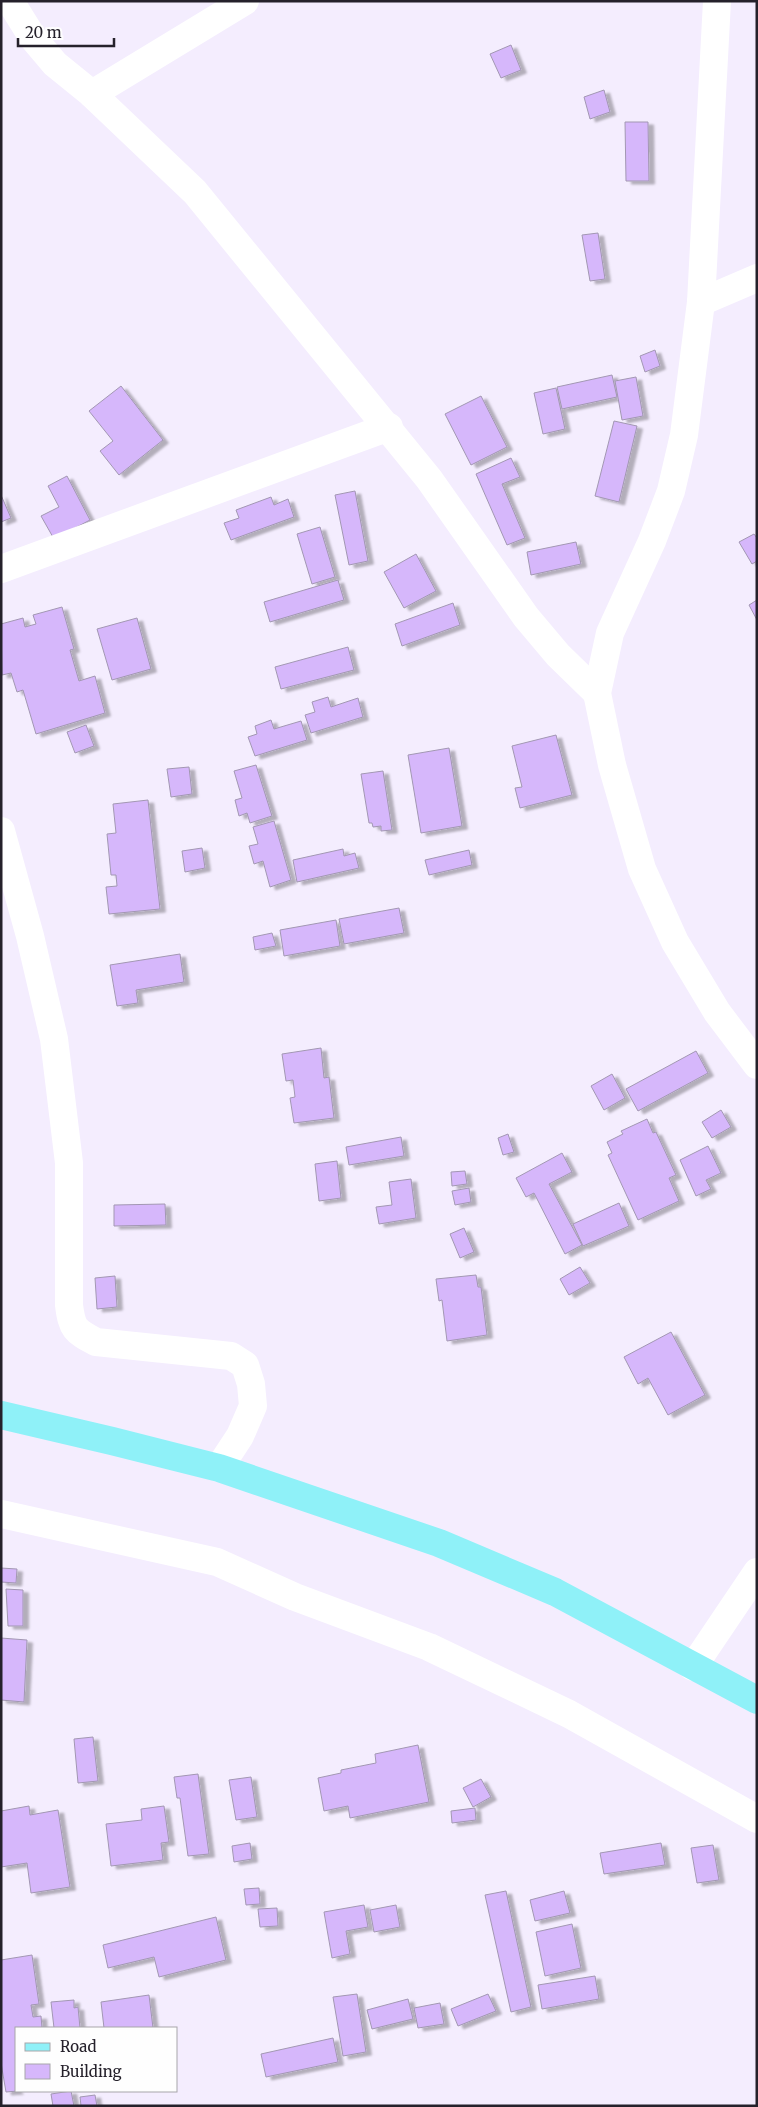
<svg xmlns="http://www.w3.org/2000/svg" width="758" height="2107" font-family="Merriweather,serif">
  <defs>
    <filter id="shadow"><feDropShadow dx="5.5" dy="3" stdDeviation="1" flood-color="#0004"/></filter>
  </defs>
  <rect width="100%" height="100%" fill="#f4edfe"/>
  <g fill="#d6b7fb" stroke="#a297b2" filter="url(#shadow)">
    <polygon points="511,45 521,70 501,78 490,54"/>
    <polygon points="604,90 610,112 590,119 584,97"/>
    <polygon points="625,122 648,122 649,181 626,181"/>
    <polygon points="598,233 605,279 590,281 582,235"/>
    <polygon points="655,350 660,366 645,372 640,356"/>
    <polygon points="612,375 617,397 562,409 557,387"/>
    <polygon points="636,377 643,416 622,420 615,381"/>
    <polygon points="121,386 163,440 119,475 100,451 113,441 89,411"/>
    <polygon points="556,388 565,429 543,434 534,393"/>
    <polygon points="481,396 507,447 471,465 445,414"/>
    <polygon points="614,421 637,426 619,502 595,496"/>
    <polygon points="511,458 520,477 502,484 525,538 507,545 476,474"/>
    <polygon points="67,476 90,520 54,539 41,516 59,507 48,486"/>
    <polygon points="355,491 368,561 349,565 335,495"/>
    <polygon points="1,495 11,518 1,522"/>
    <polygon points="271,497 274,505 288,499 294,517 231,540 224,523 239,518 236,510"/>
    <polygon points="320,527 335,577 312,584 297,534"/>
    <polygon points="754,534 757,538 757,561 752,564 739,542"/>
    <polygon points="576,542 581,564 531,575 527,552"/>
    <polygon points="416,554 436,591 404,608 384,572"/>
    <polygon points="338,580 344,600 270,622 264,602"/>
    <polygon points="757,600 757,620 749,605"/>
    <polygon points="453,603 460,625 402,646 395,624"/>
    <polygon points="62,607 74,649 70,650 79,681 95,676 105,713 36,734 23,690 17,692 11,673 2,675 1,624 23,618 25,627 36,624 33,615"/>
    <polygon points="137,618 151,669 112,680 97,629"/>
    <polygon points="348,647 354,670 281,689 275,667"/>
    <polygon points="328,697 331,707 358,698 363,717 311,733 305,715 315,712 312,702"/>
    <polygon points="271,720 274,729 301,721 307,740 255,756 248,737 257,734 255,726"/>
    <polygon points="86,725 94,746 75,753 67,732"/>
    <polygon points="556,735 572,795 520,808 515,788 522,787 512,746"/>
    <polygon points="449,748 462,826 421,833 408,755"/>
    <polygon points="256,765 272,816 250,823 247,813 239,816 235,800 242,798 234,771"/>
    <polygon points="189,767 192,794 171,797 167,769"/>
    <polygon points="383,771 392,830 381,831 381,826 373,827 372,823 369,823 361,774"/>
    <polygon points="148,800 160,909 109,914 106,887 117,886 116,875 111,875 107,834 116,833 113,804"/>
    <polygon points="274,821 291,880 270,887 263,861 254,864 249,846 258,844 253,827"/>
    <polygon points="202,848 205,868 185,872 182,851"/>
    <polygon points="343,849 344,856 355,853 359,868 297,882 293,860"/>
    <polygon points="469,850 472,865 429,875 425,860"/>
    <polygon points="399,908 404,933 344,944 339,919"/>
    <polygon points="336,920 340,946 284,956 280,930"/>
    <polygon points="272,933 276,946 255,950 253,937"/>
    <polygon points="180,954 184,982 136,990 138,1003 117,1006 110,965"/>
    <polygon points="321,1048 324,1078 329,1077 334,1118 294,1123 290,1098 295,1097 293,1080 286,1081 282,1054"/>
    <polygon points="696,1051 708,1073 638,1111 626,1089"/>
    <polygon points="612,1074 625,1098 604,1110 591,1086"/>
    <polygon points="721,1110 731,1127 712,1138 702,1122"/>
    <polygon points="647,1119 653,1133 656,1132 676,1175 669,1178 679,1201 638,1220 608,1155 612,1153 607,1142 623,1134 621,1131"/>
    <polygon points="508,1134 514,1152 503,1155 498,1138"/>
    <polygon points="401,1137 404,1156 349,1165 346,1147"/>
    <polygon points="708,1146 721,1173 706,1180 711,1189 696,1196 680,1160"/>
    <polygon points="562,1153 572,1172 549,1184 582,1245 565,1254 534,1193 526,1197 516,1178"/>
    <polygon points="337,1161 341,1198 319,1201 315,1164"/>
    <polygon points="465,1171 467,1184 452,1186 451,1172"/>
    <polygon points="411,1179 416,1218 379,1224 376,1207 392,1205 389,1182"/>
    <polygon points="469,1188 471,1202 455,1205 452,1191"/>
    <polygon points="619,1203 629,1226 583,1246 573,1224"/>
    <polygon points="165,1204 166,1225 114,1226 114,1205"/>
    <polygon points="464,1228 474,1252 460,1258 450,1234"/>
    <polygon points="580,1267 590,1283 569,1295 560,1279"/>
    <polygon points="476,1275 478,1287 481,1287 487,1335 447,1341 442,1300 439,1301 436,1279"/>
    <polygon points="115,1276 117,1307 97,1309 95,1278"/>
    <polygon points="671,1332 705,1395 668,1415 648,1378 638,1384 624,1357"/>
    <polygon points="1,1568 17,1569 16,1583 1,1582"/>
    <polygon points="6,1589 23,1590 23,1626 8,1626"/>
    <polygon points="1,1638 27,1640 24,1702 1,1700"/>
    <polygon points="93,1737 98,1781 78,1783 74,1739"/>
    <polygon points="418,1745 429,1802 350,1818 348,1806 324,1811 318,1778 341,1773 341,1770 376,1763 375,1754"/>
    <polygon points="198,1774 209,1854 188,1856 180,1798 177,1798 174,1777"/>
    <polygon points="251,1777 257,1817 236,1820 229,1780"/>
    <polygon points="481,1779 491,1797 473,1807 463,1788"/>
    <polygon points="29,1806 30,1815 58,1810 70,1887 31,1893 27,1863 1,1867 1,1811"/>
    <polygon points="164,1806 169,1842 161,1843 163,1860 111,1866 106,1824 142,1820 141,1809"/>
    <polygon points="475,1808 476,1820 452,1823 451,1811"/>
    <polygon points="250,1843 252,1859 234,1862 232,1846"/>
    <polygon points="661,1843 665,1865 604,1874 600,1853"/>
    <polygon points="713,1845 719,1880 697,1883 691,1848"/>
    <polygon points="259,1888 260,1904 246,1905 244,1889"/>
    <polygon points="506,1891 531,2007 511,2012 485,1895"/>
    <polygon points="564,1891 570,1913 535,1921 530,1900"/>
    <polygon points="364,1905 368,1927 346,1931 350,1954 332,1958 324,1912"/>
    <polygon points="396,1905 400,1927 374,1932 370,1910"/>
    <polygon points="277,1908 278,1926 260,1927 258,1909"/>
    <polygon points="216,1917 226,1960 159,1977 154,1957 108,1968 103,1945"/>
    <polygon points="572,1924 581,1968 545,1976 536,1932"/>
    <polygon points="32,1955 39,2004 31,2005 33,2017 41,2016 42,2028 16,2028 16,2091 18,2091 6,2092 1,2063 1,1960"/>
    <polygon points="595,1976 599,1999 542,2009 538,1985"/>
    <polygon points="357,1994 366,2052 343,2056 333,1997"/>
    <polygon points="488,1994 496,2011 458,2026 451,2009"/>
    <polygon points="149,1995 153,2028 104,2028 101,2002"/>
    <polygon points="408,1999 413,2019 372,2029 367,2010"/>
    <polygon points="74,2000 74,2008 78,2007 80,2028 54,2028 51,2002"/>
    <polygon points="440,2003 444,2024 418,2028 414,2008"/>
    <polygon points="333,2038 338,2062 266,2077 261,2054"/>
    <polygon points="71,2091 74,2106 53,2106 51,2094"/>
    <polygon points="95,2095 97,2106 81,2106 80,2097"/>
  </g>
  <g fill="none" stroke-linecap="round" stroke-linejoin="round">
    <g stroke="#fff" stroke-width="28">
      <polyline points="10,1 33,38 55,64 92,94 195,192 429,479 526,617 558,655 597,693"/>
      <polyline points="717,1 701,302 684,435 671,491 652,541 610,633 597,693 612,765 642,869 675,942 717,1012 757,1065"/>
      <polyline points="92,94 245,1"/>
      <polyline points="701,302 757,278"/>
      <polyline points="1,569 389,427"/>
      <path d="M 1,831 L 30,936 L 54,1039 L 69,1163 L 69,1305 C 72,1329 75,1331 96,1342 L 231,1356 L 245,1365 L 251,1384 L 253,1406 L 240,1436 L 219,1468"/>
      <polyline points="1,1514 217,1562 295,1597 429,1647 569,1714 757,1819"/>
      <polyline points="693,1667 757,1572"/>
    </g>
    <polyline stroke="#8ff1f8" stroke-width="28" points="1,1415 112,1441 219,1468 439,1543 555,1592 757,1700"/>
  </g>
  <rect width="758" height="2107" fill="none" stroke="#25212b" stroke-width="5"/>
  <rect x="15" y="2027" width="162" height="65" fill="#fefefe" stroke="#a7a6aa"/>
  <rect x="25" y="2043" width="25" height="8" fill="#8ff1f8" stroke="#a7a6aa"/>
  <text x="60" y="2052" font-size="15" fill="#25212b">Road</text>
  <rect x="25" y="2064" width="25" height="15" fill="#d6b7fb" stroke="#a7a6aa"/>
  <text x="60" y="2077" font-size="15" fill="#25212b">Building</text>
  <path d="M18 38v8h96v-8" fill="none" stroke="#25212b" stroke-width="2.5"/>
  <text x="25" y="38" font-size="15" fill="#25212b" stroke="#fefefe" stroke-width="4" paint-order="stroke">20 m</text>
</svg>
